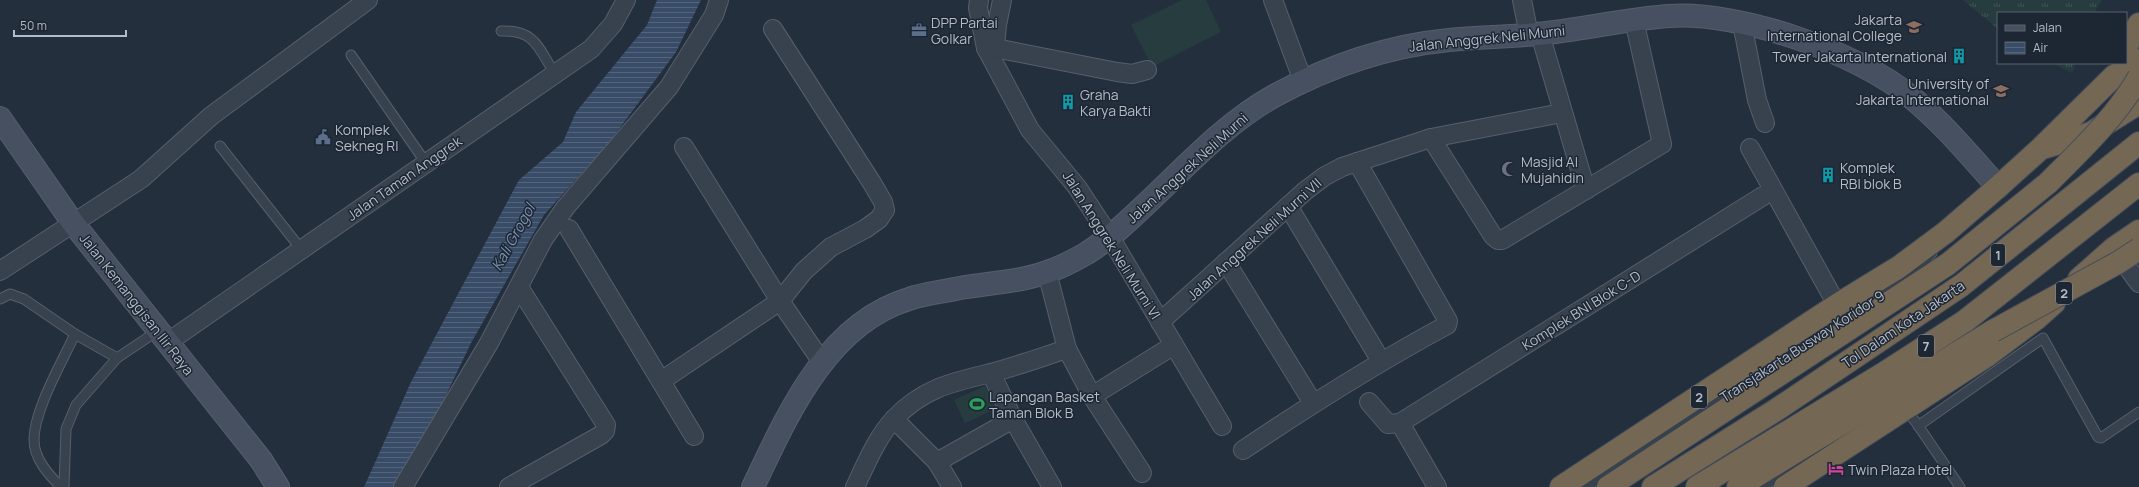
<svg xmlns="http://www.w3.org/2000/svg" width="2139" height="487" font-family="Manrope,sans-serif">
  <defs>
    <pattern id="park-tufts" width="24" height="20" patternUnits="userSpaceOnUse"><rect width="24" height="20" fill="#263c3f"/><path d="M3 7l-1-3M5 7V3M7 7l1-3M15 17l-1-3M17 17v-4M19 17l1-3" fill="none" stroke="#435659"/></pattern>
    <pattern id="water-rules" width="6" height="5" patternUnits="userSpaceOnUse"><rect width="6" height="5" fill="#394c67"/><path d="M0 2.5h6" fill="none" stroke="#53647b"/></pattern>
  </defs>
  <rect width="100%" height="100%" fill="#242f3e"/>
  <g fill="url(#park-tufts)">
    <polygon points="1963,0 2102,0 2094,13 1998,13 1998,29"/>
    <polygon points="2052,63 2076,63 2072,73"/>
  </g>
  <g fill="#263c3f">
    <polygon points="1182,0 1206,0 1221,32 1152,67 1131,25"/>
    <polygon points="989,384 1000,407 965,423 954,400"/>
  </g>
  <polygon fill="url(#water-rules)" points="657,0 701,0 676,52 608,144 544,215 471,343 434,420 396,487 364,487 411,382 519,180 563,142 576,112 647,25"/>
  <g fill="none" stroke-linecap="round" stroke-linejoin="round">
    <g stroke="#565f6c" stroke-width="11">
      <g id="lane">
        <path d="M 501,31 C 536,30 538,48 555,74"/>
        <polyline points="351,55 426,163"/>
        <polyline points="220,146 301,249"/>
        <polyline points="0,299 10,294 24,299 75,334 117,358 76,405 66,429 64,487"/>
        <polyline points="1857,311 1916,271 1932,253"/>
        <polyline points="117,358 159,330"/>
        <polyline points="1905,410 1915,421 1960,487"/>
        <polyline points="1918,426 2043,338 2098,437 2101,438 2139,412"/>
        <path d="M 61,487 C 49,475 34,459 34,440 C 34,410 62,362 75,334"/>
        <polyline points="1586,487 1744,385"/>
        <polyline points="1762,487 1835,441"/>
      </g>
    </g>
    <g stroke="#565f6c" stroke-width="20">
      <g id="street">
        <polyline points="979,0 978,8 986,48 1030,130 1077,187 1110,237 1222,426"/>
        <polyline points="1273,0 1303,81"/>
        <polyline points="1522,0 1529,35"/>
        <polyline points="1742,23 1757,100 1765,123"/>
        <polyline points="1540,34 1586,190"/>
        <polyline points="986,48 995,48 1117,72 1132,74 1147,70"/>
        <polyline points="995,48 997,25 1002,0"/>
        <polyline points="1431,138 1493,236 1498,240 1502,240 1662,144 1634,20"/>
        <polyline points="684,147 780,301 822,362"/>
        <polyline points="1750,148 1837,305"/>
        <polyline points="1288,206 1381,361"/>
        <polyline points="569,229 694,436"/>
        <polyline points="2115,250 2139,283"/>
        <polyline points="1226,262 1313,403"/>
        <polyline points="0,271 141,179 211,116 368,0"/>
        <polyline points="1047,272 1067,349 1092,396 1142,473"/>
        <polyline points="1160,322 1305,191 1325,176 1342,167 1431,138 1562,113"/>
        <polyline points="168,342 591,49 613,24 626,0"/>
        <polyline points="991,373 1013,419 1052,487"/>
        <polyline points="661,381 780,301 804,271 831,247 865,229 879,219 885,210 883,202 872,183 773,29"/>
        <polyline points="1092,396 1174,345"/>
        <polyline points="1369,402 1388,424 1400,423 1763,196"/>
        <polyline points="894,419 937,462 952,487"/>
        <polyline points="1400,423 1437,487"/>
        <path d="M 1243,450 C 1310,405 1376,363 1447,325 L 1448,321 L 1357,162"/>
        <polyline points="937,462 1013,419"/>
        <polyline points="403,487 489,343 543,240 565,208 669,87 714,15 719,0"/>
        <polyline points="509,487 601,435 605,431 606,425 519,287"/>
        <path d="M 855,487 C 866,464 877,437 894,419 C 923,388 953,382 991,373 C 1017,366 1042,357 1067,349"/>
      </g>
    </g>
    <g stroke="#565f6c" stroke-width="24">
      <g id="secondary">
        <polyline points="0,118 73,223 261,460 278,487"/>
        <path d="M 753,487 C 787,416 826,324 909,299 C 925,293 943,292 960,288 C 988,283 1020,282 1047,272 C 1060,268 1075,260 1087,253 C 1108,240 1126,223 1144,206 C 1185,168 1224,124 1274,96 C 1327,67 1388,46 1449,40 C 1478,37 1508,37 1537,34 C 1581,30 1625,19 1669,16 C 1739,11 1857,52 1911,97 C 1943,123 1970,156 1998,187"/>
      </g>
    </g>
    <g stroke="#434c59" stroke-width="24">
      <g id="highway">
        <polyline points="2126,47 2139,24"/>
        <polyline points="2046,147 2091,133 2139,103"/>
        <polyline points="2079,279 2114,248 2139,231"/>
        <polyline points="1561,487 1837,305 1899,267 1946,232 1998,187 2039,150 2114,76 2129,69 2139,60"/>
        <polyline points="1608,487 1948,264 2048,183"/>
        <polyline points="1653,487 1776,410 1962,285 2139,143"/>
        <polyline points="1697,487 1881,375 1965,321 2139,184"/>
        <polyline points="1738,487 1993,331"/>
        <polyline points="1785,487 1988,355 2036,319 2054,303"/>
      </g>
    </g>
    <use href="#lane" stroke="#38414e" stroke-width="9"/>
    <use href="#street" stroke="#38414e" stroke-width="18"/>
    <use href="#secondary" stroke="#465061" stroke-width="22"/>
    <use href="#highway" stroke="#746855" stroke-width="22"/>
    <g stroke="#434c59" stroke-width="24" stroke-linecap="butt">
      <g id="highway-bridge">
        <path d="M 2048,183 C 2081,150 2116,117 2139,77"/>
        <polyline points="1993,331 2119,262 2139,249"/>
      </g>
    </g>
    <use href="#highway-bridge" stroke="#746855" stroke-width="22"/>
  </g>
  <defs>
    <g id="university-bare" transform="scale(1.2)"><path d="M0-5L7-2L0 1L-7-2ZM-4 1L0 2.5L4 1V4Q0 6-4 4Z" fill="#8d6e63" stroke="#1d2633" stroke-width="2.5" paint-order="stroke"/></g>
    <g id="office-bare" transform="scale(1.2)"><path d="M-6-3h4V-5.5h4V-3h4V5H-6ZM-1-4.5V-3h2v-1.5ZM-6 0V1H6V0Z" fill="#5c6f8a" stroke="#1d2633" stroke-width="2.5" paint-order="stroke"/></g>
    <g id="building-bare" transform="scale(1.2)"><path d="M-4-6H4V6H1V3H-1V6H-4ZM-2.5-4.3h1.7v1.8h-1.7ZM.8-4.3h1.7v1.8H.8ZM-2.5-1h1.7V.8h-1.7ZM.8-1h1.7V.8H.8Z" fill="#0f9aa8" stroke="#1d2633" stroke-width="2.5" paint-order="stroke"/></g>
    <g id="civic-bare" transform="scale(1.2)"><path d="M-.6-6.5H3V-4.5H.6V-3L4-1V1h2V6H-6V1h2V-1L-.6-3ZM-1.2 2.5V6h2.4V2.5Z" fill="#5c6f8a" stroke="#1d2633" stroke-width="2.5" paint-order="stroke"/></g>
    <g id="mosque-bare" transform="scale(1.2)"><path d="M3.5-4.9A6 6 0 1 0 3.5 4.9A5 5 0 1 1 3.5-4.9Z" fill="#6b7280" stroke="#1d2633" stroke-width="2.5" paint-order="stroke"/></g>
    <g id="stadium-bare" transform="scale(1.2)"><path d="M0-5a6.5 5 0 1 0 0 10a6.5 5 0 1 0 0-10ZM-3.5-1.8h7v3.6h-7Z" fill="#2e9e5b" stroke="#1d2633" stroke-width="2.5" paint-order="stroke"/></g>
    <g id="hotel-bare" transform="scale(1.2)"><path d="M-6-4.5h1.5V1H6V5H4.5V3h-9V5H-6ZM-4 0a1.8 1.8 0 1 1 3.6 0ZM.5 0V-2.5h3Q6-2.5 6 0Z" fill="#d1479c" stroke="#1d2633" stroke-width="2.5" paint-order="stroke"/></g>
  </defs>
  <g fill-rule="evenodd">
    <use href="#university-bare" x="1914" y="27"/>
    <use href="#office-bare" x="919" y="30"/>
    <use href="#building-bare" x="1959" y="56"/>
    <use href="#university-bare" x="2001" y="91"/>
    <use href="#building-bare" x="1068" y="102"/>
    <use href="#civic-bare" x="323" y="137"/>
    <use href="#mosque-bare" x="1509" y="169"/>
    <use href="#building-bare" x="1828" y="175"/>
    <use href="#stadium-bare" x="977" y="404"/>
    <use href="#hotel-bare" x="1836" y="469"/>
  </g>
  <g text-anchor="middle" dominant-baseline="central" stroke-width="3" stroke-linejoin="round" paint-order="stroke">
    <g fill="#1d2633" stroke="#878f9c" stroke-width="1">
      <rect x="1991" y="244" width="14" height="22" rx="3"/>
      <rect x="2056" y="282" width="16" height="22" rx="3"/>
      <rect x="1918" y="335" width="16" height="22" rx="3"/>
      <rect x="1691" y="386" width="16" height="22" rx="3"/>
    </g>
    <g font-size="13" font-weight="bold" fill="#b4bcc9">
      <text x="1998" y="255">1</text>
      <text x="2064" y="293">2</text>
      <text x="1926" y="346">7</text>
      <text x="1699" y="397">2</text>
    </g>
    <g font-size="14" fill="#b4bcc9" stroke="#1d2633" text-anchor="start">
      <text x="1902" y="19" text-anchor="end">Jakarta<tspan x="1902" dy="16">International College</tspan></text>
      <text x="931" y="22">DPP Partai<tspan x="931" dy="16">Golkar</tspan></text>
      <text x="1947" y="56" text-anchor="end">Tower Jakarta International</text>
      <text x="1989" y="83" text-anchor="end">University of<tspan x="1989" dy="16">Jakarta International</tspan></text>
      <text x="1080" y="94">Graha<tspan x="1080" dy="16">Karya Bakti</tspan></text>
      <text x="335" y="129">Komplek<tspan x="335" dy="16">Sekneg RI</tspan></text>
      <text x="1521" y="161">Masjid Al<tspan x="1521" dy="16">Mujahidin</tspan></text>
      <text x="1840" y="167">Komplek<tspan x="1840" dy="16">RBI blok B</tspan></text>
      <text x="989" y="396">Lapangan Basket<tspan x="989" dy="16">Taman Blok B</tspan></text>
      <text x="1848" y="469">Twin Plaza Hotel</text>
    </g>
    <g font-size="14" fill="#b4bcc9" stroke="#1d2633">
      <text transform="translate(1487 38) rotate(-6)">Jalan Anggrek Neli Murni</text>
      <text transform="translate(1187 168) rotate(-42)">Jalan Anggrek Neli Murni</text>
      <text transform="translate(404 178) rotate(-35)">Jalan Taman Anggrek</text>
      <text transform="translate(1254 239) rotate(-42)">Jalan Anggrek Neli Murni VII</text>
      <text transform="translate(1112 245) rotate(58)">Jalan Anggrek Neli Murni VI</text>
      <text transform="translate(137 304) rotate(52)">Jalan Kemanggisan Ilir Raya</text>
      <text transform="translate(1581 310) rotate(-32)">Komplek BNI Blok C-D</text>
      <text transform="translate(1903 324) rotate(-34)">Tol Dalam Kota Jakarta</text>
      <text transform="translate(1802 346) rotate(-33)">Transjakarta Busway Koridor 9</text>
    </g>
    <g font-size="15" font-style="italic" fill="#7c92b1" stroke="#1d2633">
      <text transform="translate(513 237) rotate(-61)">Kali Grogol</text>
    </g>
  </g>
  <rect x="1997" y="12" width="130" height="52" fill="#1d2633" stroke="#59626f"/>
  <rect x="2005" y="25" width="20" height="6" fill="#465061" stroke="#59626f"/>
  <text x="2033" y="32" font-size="12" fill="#b4bcc9">Jalan</text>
  <rect x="2005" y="42" width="20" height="12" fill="url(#water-rules)" stroke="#59626f"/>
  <text x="2033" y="52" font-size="12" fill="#b4bcc9">Air</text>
  <path d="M14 30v6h112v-6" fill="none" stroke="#b4bcc9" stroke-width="2"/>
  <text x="20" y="30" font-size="12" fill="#b4bcc9" stroke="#1d2633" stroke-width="3" paint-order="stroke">50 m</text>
</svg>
